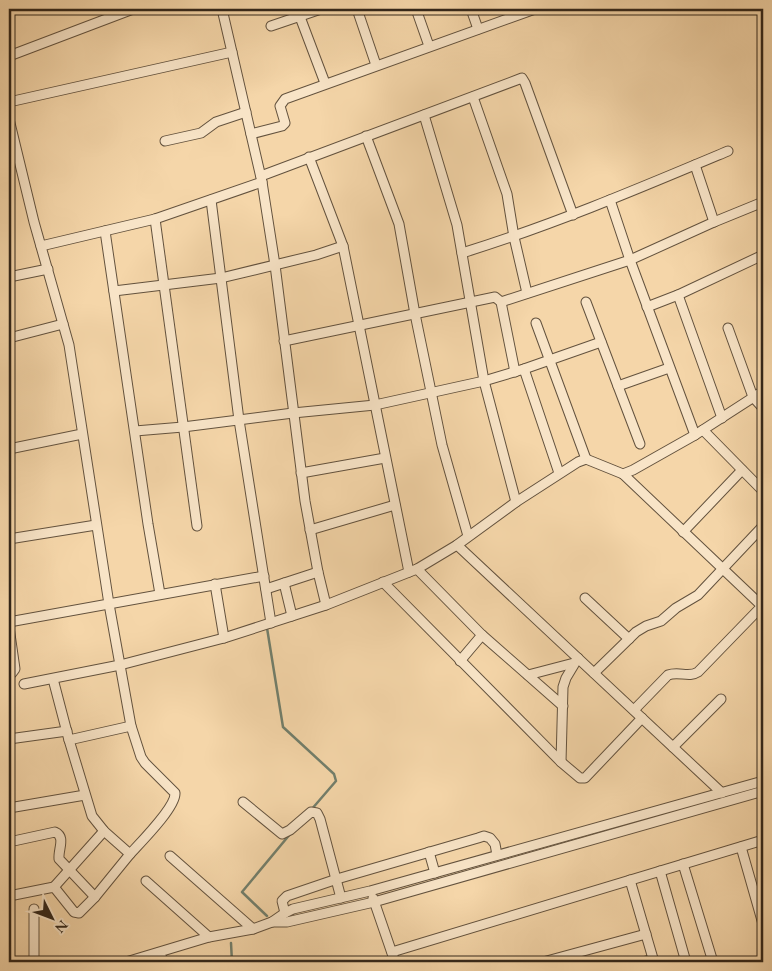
<svg xmlns="http://www.w3.org/2000/svg" width="772" height="971" font-family="'EB Garamond',serif">
  <rect width="100%" height="100%" fill="#f5d6a9"/>
  <filter id="stains"><feTurbulence type="fractalNoise" baseFrequency=".004" numOctaves="4"/><feColorMatrix values="0 0 0 0 .2 0 0 0 0 .09 0 0 0 0 .02 0 0 0 .5 -.17"/></filter>
  <radialGradient id="worn" r=".72"><stop offset=".6" stop-color="#630" stop-opacity="0"/><stop offset="1" stop-color="#630" stop-opacity=".3"/></radialGradient>
  <g fill="none" stroke-linecap="round" stroke-linejoin="round">
    <g stroke="#727f6c" stroke-width="2.5">
      <polyline points="267,628 283,727 334,774 336,781 311,810"/>
      <polyline points="267,916 242,892 291,833"/>
      <polyline points="231,943 232,962"/>
    </g>
    <g stroke="#63523e" stroke-width="11">
      <g id="minor">
        <polyline points="222,9 262,182 275,265 305,501 318,572 326,605"/>
        <polyline points="297,9 325,83"/>
        <polyline points="357,9 376,65"/>
        <polyline points="416,9 429,46"/>
        <polyline points="471,9 478,29"/>
        <polyline points="271,26 321,9"/>
        <polyline points="9,56 133,9"/>
        <polyline points="473,97 507,194 514,237 527,293"/>
        <polyline points="9,102 232,52"/>
        <polyline points="424,115 457,225 484,381 516,502"/>
        <path d="M 9,119 L 34,222 L 69,345 L 109,604 L 131,726 L 141,757 L 145,763 L 175,793 C 176,807 141,842 130,854 L 104,831 L 92,816 L 69,740 L 53,679"/>
        <polyline points="251,134 282,126 285,123 280,106 285,99 535,9"/>
        <polyline points="366,136 399,224 415,314 442,445 468,536"/>
        <polyline points="165,141 201,133 216,122 246,112"/>
        <polyline points="309,157 343,246 409,572"/>
        <polyline points="695,165 714,222"/>
        <polyline points="261,176 522,78 525,83 573,215"/>
        <polyline points="211,200 239,420 271,623"/>
        <polyline points="610,200 630,260 695,435"/>
        <polyline points="155,219 197,526"/>
        <polyline points="105,231 148,524 160,594"/>
        <polyline points="41,246 155,219 262,182"/>
        <path d="M 462,253 C 553,225 640,188 728,151"/>
        <polyline points="9,277 48,269"/>
        <polyline points="114,291 221,278 316,255 343,246"/>
        <polyline points="678,295 722,418"/>
        <polyline points="501,302 630,260 714,222 763,202"/>
        <polyline points="586,302 640,444"/>
        <polyline points="647,307 678,295 763,255"/>
        <polyline points="536,323 586,459"/>
        <polyline points="728,328 753,397 763,408"/>
        <polyline points="9,338 63,324"/>
        <polyline points="284,341 495,297 501,302 515,372"/>
        <polyline points="524,369 559,473"/>
        <polyline points="618,386 669,368"/>
        <polyline points="703,430 763,491"/>
        <polyline points="135,431 183,427 293,413 375,405 484,381 524,369 601,342"/>
        <polyline points="9,449 82,434"/>
        <polyline points="301,473 385,458"/>
        <polyline points="623,474 763,607"/>
        <polyline points="9,496 9,502"/>
        <polyline points="310,530 395,505"/>
        <polyline points="683,532 742,470"/>
        <polyline points="9,539 96,525"/>
        <polyline points="457,545 722,793"/>
        <polyline points="417,569 482,635 563,706"/>
        <polyline points="383,582 561,762 580,778 585,778 642,718"/>
        <polyline points="284,583 292,616"/>
        <polyline points="215,584 224,638"/>
        <polyline points="266,589 318,572"/>
        <polyline points="585,598 629,639"/>
        <polyline points="9,622 264,576"/>
        <polyline points="9,627 15,669 12,673 9,674"/>
        <polyline points="460,661 482,635"/>
        <polyline points="594,673 636,632 646,626 661,621 676,608 698,595 763,526"/>
        <polyline points="528,675 574,663"/>
        <polyline points="24,684 120,665 224,638 326,605 417,569 457,545 516,502 578,462 586,459 623,474 633,470 695,435 763,391"/>
        <path d="M 634,710 L 668,675 C 679,671 689,678 698,672 L 763,605"/>
        <polyline points="9,739 67,731"/>
        <polyline points="69,740 131,726"/>
        <polyline points="673,747 721,699"/>
        <polyline points="561,762 563,687 566,678 578,658"/>
        <polyline points="243,802 282,834 290,830 311,812 317,813 320,819 341,898"/>
        <polyline points="9,808 85,795"/>
        <path d="M 9,842 L 55,832 C 66,837 58,849 59,859 L 95,897"/>
        <polyline points="741,847 763,924"/>
        <polyline points="429,852 435,873"/>
        <polyline points="170,856 253,929"/>
        <polyline points="683,864 713,962"/>
        <polyline points="660,871 686,962"/>
        <polyline points="630,880 654,962"/>
        <polyline points="146,881 209,937"/>
        <polyline points="54,887 104,831"/>
        <polyline points="9,896 54,887 74,912 79,913 95,897 130,854"/>
        <polyline points="373,898 395,962"/>
        <polyline points="285,913 282,901 287,896 337,879 478,838 484,836 490,838 495,844 497,855"/>
        <polyline points="272,922 287,922 374,902 763,791"/>
        <polyline points="392,952 763,840"/>
        <polyline points="158,953 165,962"/>
        <polyline points="34,962 34,909"/>
        <polyline points="126,962 209,937 253,929 272,922 285,913 293,909 370,891 763,781"/>
        <polyline points="543,962 646,934"/>
        <polyline points="643,962 653,959"/>
      </g>
    </g>
    <use href="#minor" stroke="#f8e4c7" stroke-width="9"/>
  </g>
  <rect width="772" height="971" fill="none" stroke="#f5d6a9" stroke-width="30"/>
  <rect x="10" y="10" width="752" height="951" fill="none" stroke="#32261a" stroke-width="2.5"/>
  <rect x="15" y="15" width="742" height="941" fill="none" stroke="#32261a"/>
  <g transform="translate(52 918) rotate(132)" stroke="#f8e4c7" stroke-width="4" paint-order="stroke">
  <path d="M0-4L9 19L0 12L-9 19Z" fill="#32261a"/>
  <text y="-8" font-size="14" font-weight="bold" text-anchor="middle" fill="#32261a">N</text>
  </g>
  <rect width="100%" height="100%" filter="url(#stains)"/>
  <rect width="100%" height="100%" fill="url(#worn)"/>
</svg>
